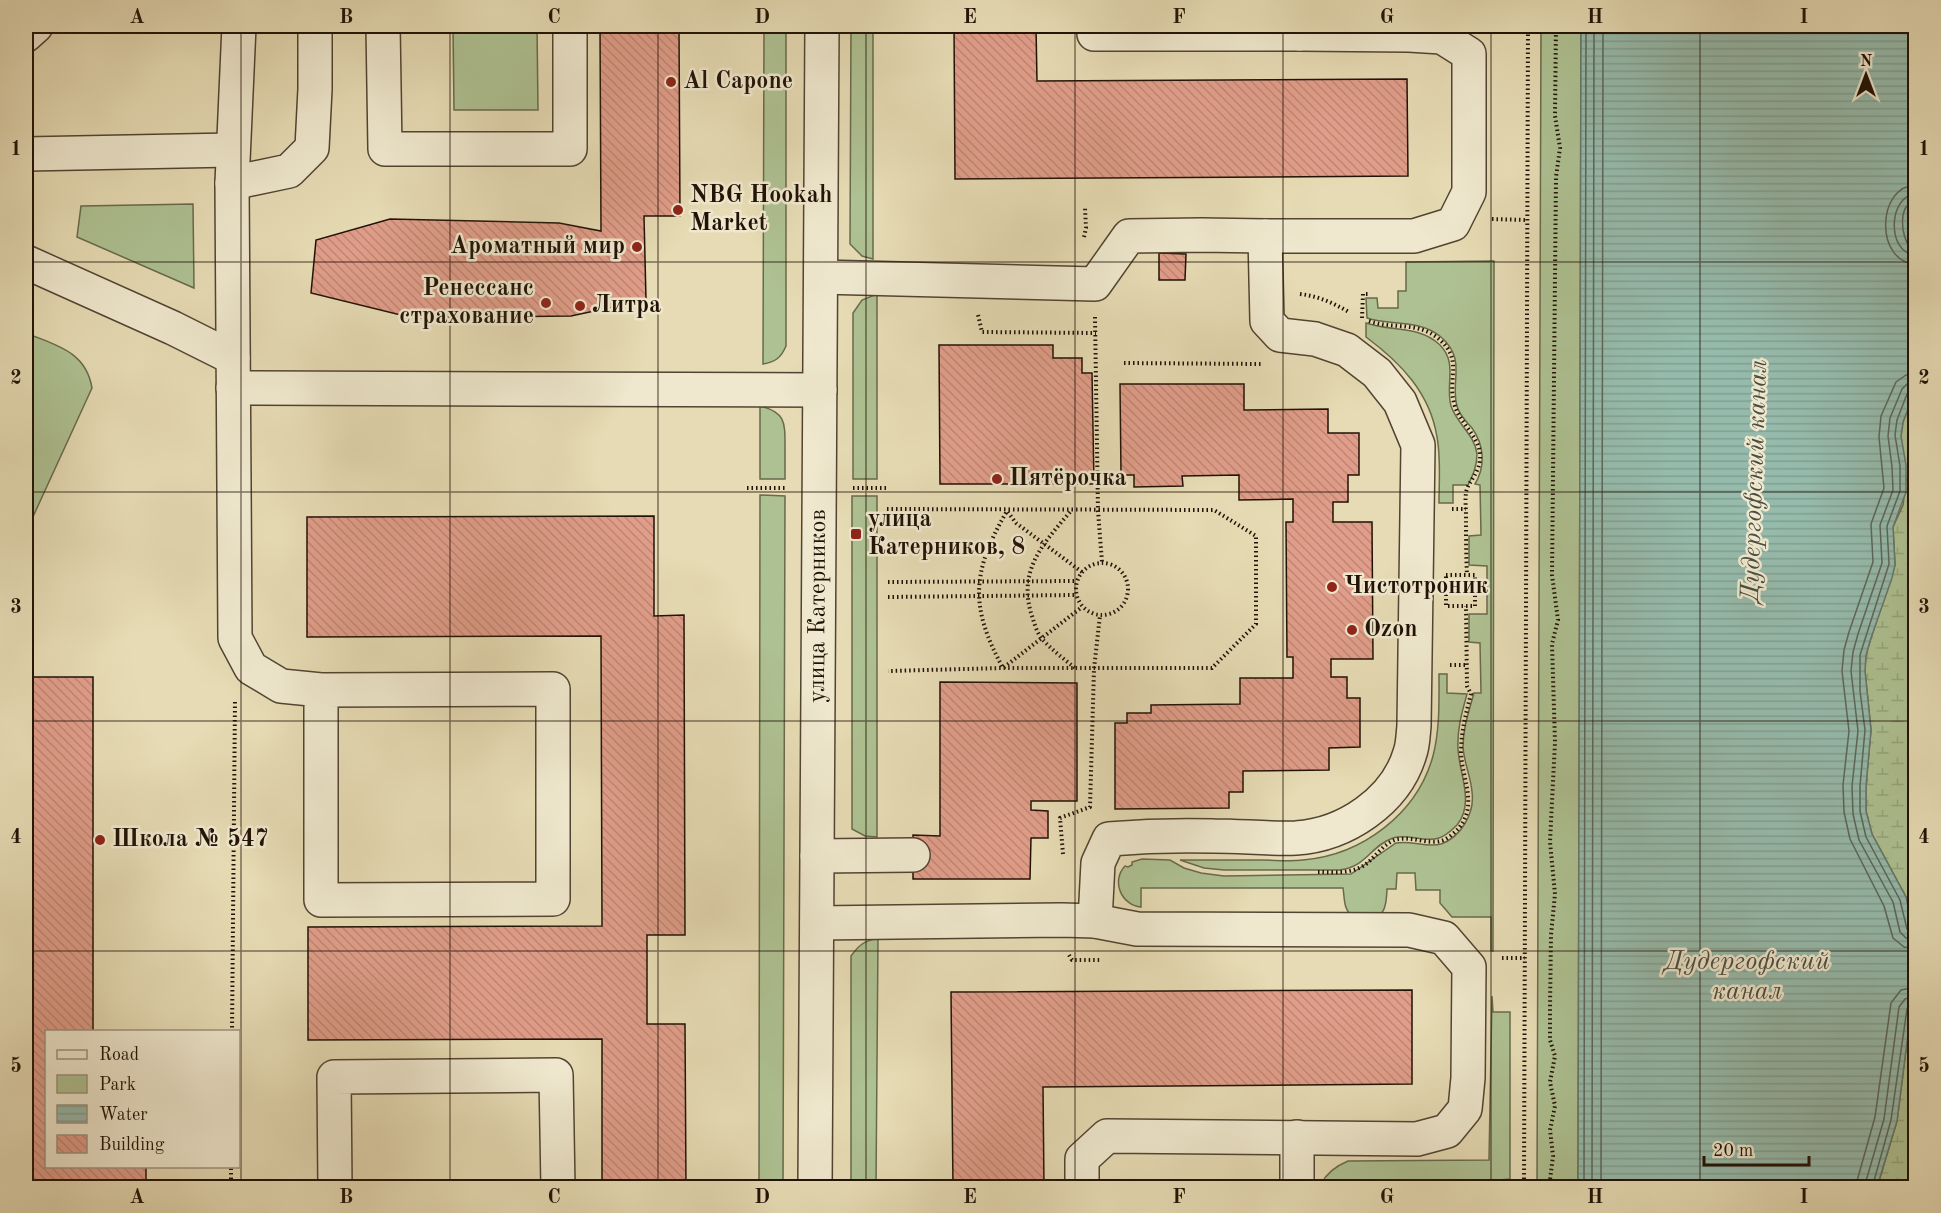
<svg xmlns="http://www.w3.org/2000/svg" width="1941" height="1213" font-family="'Old Standard TT',serif">
  <defs>
    <pattern id="wetland-marsh" width="20" height="14" patternUnits="userSpaceOnUse" patternTransform="scale(1.5)"><rect width="20" height="14" fill="#aec192"/><path d="M1 5h8M5 5V1M11 12h8M15 12V8" fill="none" stroke="#95a57c"/></pattern>
    <pattern id="water-rules" width="6" height="5" patternUnits="userSpaceOnUse" patternTransform="scale(1.5)"><rect width="6" height="5" fill="#96bbac"/><path d="M0 2.5h6" fill="none" stroke="#81a092"/></pattern>
    <pattern id="building-back-hatch" width="6" height="6" patternUnits="userSpaceOnUse" patternTransform="scale(1.5)"><rect width="6" height="6" fill="#e09d89"/><path d="M-1 5l2 2M0 0l6 6M5-1l2 2" fill="none" stroke="#c08675"/></pattern>
  </defs>
  <rect width="100%" height="100%" fill="#e6dbb4"/>
  <filter id="stains"><feTurbulence type="fractalNoise" baseFrequency=".00333" numOctaves="4"/><feColorMatrix values="0 0 0 0 .2 0 0 0 0 .09 0 0 0 0 .02 0 0 0 .5 -.17"/></filter>
  <radialGradient id="worn" r=".72"><stop offset=".6" stop-color="#630" stop-opacity="0"/><stop offset="1" stop-color="#630" stop-opacity=".3"/></radialGradient>
  <g fill="#aec192" stroke="#686a4c" stroke-width="1.5">
    <polygon points="453,26 537,26 538,110 454,110"/>
    <path d="M 764,26 L 786,26 L 786,346 C 781,358 775,362 763,364 Z"/>
    <polygon points="851,26 873,26 873,259 862,256 850,244"/>
    <polygon points="1541,26 1581,26 1578,1187 1537,1188"/>
    <polygon points="193,204 194,288 77,237 81,206"/>
    <path d="M 1494,261 L 1493,951 L 1491,951 L 1491,917 L 1452,917 L 1440,903 L 1440,890 L 1416,890 L 1415,873 L 1397,873 L 1396,889 L 1387,889 C 1386,919 1381,916 1354,918 C 1343,909 1345,901 1343,888 L 1141,888 L 1141,907 C 1121,905 1111,881 1125,866 L 1128,867 L 1132,865 L 1132,862 L 1142,859 L 1170,860 L 1184,868 L 1201,873 L 1224,876 L 1351,874 L 1396,843 C 1411,840 1427,848 1441,844 C 1461,837 1475,813 1472,792 C 1471,777 1464,763 1463,747 C 1463,728 1469,711 1474,693 L 1481,693 L 1480,643 L 1469,642 L 1469,614 L 1487,614 L 1487,566 L 1469,565 L 1469,536 L 1481,535 L 1480,485 L 1475,484 C 1486,465 1484,445 1472,428 C 1466,421 1459,415 1457,406 C 1450,380 1467,360 1441,337 C 1420,319 1391,326 1367,318 L 1366,298 L 1377,298 L 1378,308 L 1398,308 L 1398,291 L 1406,291 L 1406,262 Z"/>
    <polygon points="877,294 877,479 853,479 853,313 862,300"/>
    <path d="M 1366,323 C 1391,332 1419,325 1440,345 C 1458,363 1445,385 1451,406 C 1457,424 1475,435 1477,454 C 1477,466 1473,475 1468,485 L 1453,485 L 1453,503 L 1439,503 C 1439,481 1441,458 1437,437 C 1430,393 1401,363 1366,337 Z"/>
    <path d="M 26,333 C 55,345 86,351 92,388 L 26,532 Z"/>
    <path d="M 760,406 C 785,412 785,422 785,445 C 785,457 785,468 785,479 L 760,479 Z"/>
    <polygon points="760,495 785,496 783,1188 759,1187"/>
    <polygon points="852,496 877,496 877,837 865,836 852,829"/>
    <path d="M 1439,674 L 1447,674 L 1447,693 L 1467,694 C 1462,712 1457,729 1458,749 C 1459,773 1475,803 1457,825 C 1452,830 1446,836 1439,838 C 1424,843 1408,833 1393,838 C 1370,846 1367,867 1339,870 L 1224,870 L 1204,868 L 1180,860 C 1207,860 1234,860 1262,860 C 1275,860 1289,862 1303,860 C 1362,855 1417,814 1433,756 C 1440,729 1439,701 1439,674 Z"/>
    <path d="M 878,938 L 876,1187 L 851,1188 L 851,956 C 859,945 864,941 878,938 Z"/>
    <path d="M 1492,996 L 1493,1012 L 1510,1012 L 1510,1179 L 1500,1180 L 1500,1188 L 1418,1187 L 1417,1180 L 1321,1184 C 1327,1172 1336,1166 1348,1161 L 1489,1160 Z"/>
  </g>
  <g fill="url(#wetland-marsh)" stroke="#686a4c" stroke-width="1.5">
    <polygon points="1915,391 1915,943 1906,897 1872,834 1866,811 1866,786 1871,730 1865,671 1866,655 1871,638 1895,565 1893,527 1903,505 1906,479 1901,436 1903,422"/>
    <polygon points="1915,994 1915,1187 1877,1188 1897,1121 1907,1042"/>
  </g>
  <path fill="url(#water-rules)" stroke="#67776a" stroke-width="1.5" d="M 1581,26 L 1915,26 L 1916,203 C 1906,217 1906,232 1916,245 L 1915,391 L 1903,422 L 1901,436 L 1906,465 L 1906,492 L 1893,527 L 1895,565 L 1892,578 L 1871,638 L 1866,655 L 1865,671 L 1871,730 L 1866,786 L 1866,811 L 1872,834 L 1906,897 L 1916,943 L 1915,994 L 1907,1042 L 1897,1121 L 1877,1187 L 1578,1187 Z"/>
  <g fill="none" stroke-linecap="round" stroke-linejoin="round">
    <g stroke="#5c6659" stroke-width="1.5">
      <path d="M 1916,185 C 1876,186 1875,263 1916,264"/>
      <path d="M 1916,194 C 1888,195 1886,254 1916,255"/>
      <path d="M 1916,201 C 1897,204 1901,237 1910,247 L 1916,248"/>
      <polyline points="1916,374 1906,375 1896,382 1881,416 1879,437 1884,488 1871,524 1873,562 1849,632 1844,650 1842,671 1849,731 1843,785 1844,812 1850,839 1884,906 1893,938 1904,947 1916,949"/>
      <polyline points="1916,383 1907,384 1902,389 1890,418 1888,436 1892,467 1893,490 1880,525 1882,563 1858,634 1853,652 1851,671 1858,731 1852,786 1853,814 1859,840 1893,902 1900,932 1906,938 1916,940"/>
      <polyline points="1916,390 1907,394 1897,420 1895,435 1900,466 1900,491 1887,526 1889,564 1860,655 1860,691 1865,730 1860,786 1860,811 1866,837 1900,900 1907,929 1911,932 1916,933"/>
      <polyline points="1584,1188 1586,26"/>
      <polyline points="1592,1188 1594,26"/>
      <polyline points="1601,1188 1603,26"/>
      <polyline points="1855,1188 1875,1117 1891,1003 1901,990 1916,987"/>
      <polyline points="1864,1188 1884,1119 1899,1007 1905,999 1916,996"/>
      <polyline points="1872,1188 1891,1120 1907,1009 1910,1004 1916,1003"/>
    </g>
  </g>
  <g fill="url(#building-back-hatch)" stroke="#211206" stroke-width="1.5">
    <polygon points="600,26 679,26 680,216 644,216 646,300 571,316 413,318 311,293 316,240 390,219 559,223 601,231"/>
    <polygon points="954,26 1036,26 1037,81 1407,79 1408,176 955,179"/>
    <polygon points="1159,253 1186,254 1185,280 1159,280"/>
    <polygon points="939,345 1053,345 1053,358 1082,358 1082,373 1092,373 1094,484 940,484"/>
    <polygon points="1120,384 1244,384 1244,410 1328,409 1328,433 1359,433 1359,475 1348,475 1348,502 1333,502 1333,522 1372,522 1373,659 1331,659 1331,677 1347,677 1347,698 1360,698 1360,747 1329,748 1329,770 1243,771 1243,792 1229,792 1229,808 1115,809 1115,723 1127,723 1127,713 1151,713 1151,705 1240,704 1240,678 1293,678 1293,657 1287,657 1286,522 1293,522 1293,499 1239,500 1239,475 1182,476 1183,486 1134,487 1134,475 1121,475"/>
    <polygon points="654,516 654,616 684,615 685,935 647,935 647,1024 685,1024 686,1188 602,1188 602,1039 308,1040 308,927 602,926 601,636 307,637 307,517"/>
    <polygon points="26,677 93,677 93,1032 46,1032 46,1166 146,1166 146,1188 26,1188"/>
    <polygon points="940,682 1077,683 1077,801 1031,801 1031,810 1048,811 1048,838 1031,838 1030,879 913,879 913,835 940,836"/>
    <polygon points="1412,990 1412,1084 1043,1087 1044,1188 953,1188 951,992"/>
  </g>
  <g fill="none" stroke-linecap="round" stroke-linejoin="round">
    <g stroke="#524432" stroke-width="36">
      <g id="minor">
        <polyline points="239,26 232,183 235,638 251,668 281,686 321,690 553,689 553,899 321,900 321,690"/>
        <polyline points="383,26 385,149 570,149 570,26"/>
        <polyline points="1094,26 1094,34 1299,34"/>
        <polyline points="26,35 36,26"/>
        <polyline points="26,154 232,150"/>
        <polyline points="232,183 289,171 312,148 315,89 315,26"/>
        <polyline points="26,262 173,328 233,358"/>
        <polyline points="821,277 1095,284 1129,236 1201,235 1265,236"/>
        <polyline points="233,388 820,390"/>
        <polyline points="817,856 913,855"/>
        <path d="M 1095,921 L 1098,863 L 1109,839 C 1144,836 1178,835 1214,836 C 1241,836 1269,839 1296,838 C 1345,835 1396,801 1410,753 C 1413,745 1413,735 1414,726 L 1418,445 L 1400,402 L 1377,373 L 1347,350 L 1315,339 L 1280,335 L 1267,321 L 1265,236 L 1414,236 L 1453,224 L 1469,192 L 1469,54 L 1442,37 L 1409,35 L 1299,34 L 1299,26"/>
        <polyline points="817,923 1062,920 1095,921 1137,929 1409,930 1444,938 1469,967 1468,1078 1465,1109 1447,1131 1417,1139 1107,1136 1082,1159 1082,1188"/>
        <polyline points="335,1188 334,1077 556,1075 558,1188"/>
        <path id="s1" d="M 815,1188 L 822,26"/>
        <polyline points="1297,1188 1297,1137"/>
      </g>
    </g>
    <g stroke="#211206" stroke-width="4" stroke-dasharray="1.5 3" stroke-linecap="butt">
      <polyline points="1492,219 1527,220"/>
      <polyline points="1084,237 1086,228 1085,208"/>
      <path d="M 1300,294 C 1318,296 1333,303 1349,312"/>
      <polyline points="978,315 982,332 1096,333"/>
      <polyline points="1095,317 1098,511 1102,562"/>
      <polyline points="1362,318 1363,294 1368,294"/>
      <path d="M 1369,321 C 1391,329 1415,322 1435,336 C 1465,358 1447,376 1454,403 C 1458,422 1479,435 1480,455 C 1481,473 1467,482 1466,493 C 1465,500 1466,508 1466,516 C 1466,535 1466,555 1467,575"/>
      <polyline points="1124,363 1261,364"/>
      <polyline points="747,488 785,488"/>
      <polyline points="853,488 887,488"/>
      <polyline points="887,509 1214,510 1256,536 1256,624 1212,668 1003,668 888,671"/>
      <polyline points="1452,509 1466,509"/>
      <path d="M 1070,512 C 1042,545 1016,572 1033,619 C 1035,626 1038,635 1043,640 C 1052,650 1064,659 1075,668"/>
      <circle cx="1102" cy="589" r="26"/>
      <path d="M 1082,572 L 1016,523 L 1007,511 C 972,571 969,606 1003,668 L 1082,607"/>
      <rect x="1446" y="575" width="29" height="31"/>
      <polyline points="888,582 1077,581"/>
      <polyline points="888,597 1076,595"/>
      <polyline points="1450,665 1467,665"/>
      <polyline points="1063,854 1060,818 1090,807 1094,669 1100,615"/>
      <path d="M 1318,872 C 1333,872 1349,874 1363,866 C 1375,859 1384,841 1399,839 C 1413,837 1427,844 1440,841 C 1447,840 1454,833 1459,828 C 1478,804 1462,779 1461,753 C 1461,732 1466,713 1471,694 L 1467,686 L 1466,606"/>
      <polyline points="1069,955 1072,960 1100,960"/>
      <polyline points="1502,958 1525,958"/>
      <polyline points="232,1032 235,699"/>
      <polyline points="231,1188 231,1166"/>
      <polyline points="1524,1188 1528,26"/>
      <polyline points="1549,1188 1553,1156 1550,1130 1555,1106 1550,1082 1555,1056 1550,1040 1550,1008 1551,935 1555,894 1550,842 1555,742 1552,644 1558,620 1552,575 1556,177 1560,148 1555,116 1556,26"/>
    </g>
    <use href="#minor" stroke="#efe8ce" stroke-width="33"/>
  </g>
  <path fill="none" stroke="#211206" stroke-width="1.5" stroke-opacity="0.55" d="M 241,26 L 241,1188M 450,26 L 450,1188M 658,26 L 658,1188M 866,26 L 866,1188M 1075,26 L 1075,1188M 1283,26 L 1283,1188M 1491,26 L 1491,1188M 1700,26 L 1700,1188M 26,262 L 1916,262M 26,492 L 1916,492M 26,721 L 1916,721M 26,951 L 1916,951"/>
  <g fill="#8f2418" stroke="#efe8ce" stroke-width="2">
    <circle cx="671" cy="82" r="6"/>
    <circle cx="678" cy="210" r="6"/>
    <circle cx="637" cy="247" r="6"/>
    <circle cx="546" cy="303" r="6"/>
    <circle cx="580" cy="306" r="6"/>
    <circle cx="997" cy="479" r="6"/>
    <rect x="850" y="528" width="12" height="12" rx="3"/>
    <circle cx="1332" cy="587" r="6"/>
    <circle cx="1352" cy="630" r="6"/>
    <circle cx="100" cy="840" r="6"/>
  </g>
  <g text-anchor="middle" dominant-baseline="central" stroke-width="5" stroke-linejoin="round" paint-order="stroke">
    <g font-size="24" font-weight="bold" fill="#211206" stroke="#efe8ce" text-anchor="start">
      <text x="683" y="82">Al Capone</text>
      <text x="690" y="196">NBG Hookah<tspan x="690" dy="28">Market</tspan></text>
      <text x="625" y="247" text-anchor="end">Ароматный мир</text>
      <text x="534" y="289" text-anchor="end">Ренессанс<tspan x="534" dy="28">страхование</tspan></text>
      <text x="592" y="306">Литра</text>
      <text x="1009" y="479">Пятёрочка</text>
      <text x="868" y="520">улица<tspan x="868" dy="28">Катерников, 8</tspan></text>
      <text x="1344" y="587">Чистотроник</text>
      <text x="1364" y="630">Ozon</text>
      <text x="112" y="840">Школа № 547</text>
    </g>
    <g font-size="24" fill="#211206" stroke="#efe8ce">
      <text stroke="none"><textPath href="#s1" startOffset="582">улица Катерников</textPath></text>
    </g>
    <g font-size="26" font-style="italic" fill="#4a4d40" stroke="#efe8ce">
      <text transform="translate(1755 481) rotate(-88)">Дудергофский канал</text>
      <text x="1747" y="962">Дудергофский<tspan x="1747" dy="30">канал</tspan></text>
    </g>
  </g>
  <rect width="1941" height="1213" fill="none" stroke="#e6dbb4" stroke-width="66"/>
  <rect x="45" y="1030" width="195" height="138" fill="#efe8ce" stroke="#9d927e" stroke-width="1.5"/>
  <rect x="57" y="1050" width="30" height="9" fill="#efe8ce" stroke="#9d927e" stroke-width="1.5"/>
  <text x="99" y="1060" font-size="18" fill="#211206">Road</text>
  <rect x="57" y="1075" width="30" height="18" fill="#aec192" stroke="#9d927e" stroke-width="1.5"/>
  <text x="99" y="1090" font-size="18" fill="#211206">Park</text>
  <rect x="57" y="1105" width="30" height="18" fill="url(#water-rules)" stroke="#9d927e" stroke-width="1.5"/>
  <text x="99" y="1120" font-size="18" fill="#211206">Water</text>
  <rect x="57" y="1135" width="30" height="18" fill="url(#building-back-hatch)" stroke="#9d927e" stroke-width="1.5"/>
  <text x="99" y="1150" font-size="18" fill="#211206">Building</text>
  <g transform="translate(1866 75)" stroke="#efe8ce" stroke-width="4.5" paint-order="stroke">
  <path d="M0-4.5L10 22L0 15L-10 22Z" fill="#211206"/>
  <text y="-9" font-size="16" font-weight="bold" text-anchor="middle" fill="#211206">N</text>
  </g>
  <path d="M1704 1156v9h105v-9" fill="none" stroke="#211206" stroke-width="3"/>
  <text x="1713" y="1156" font-size="18" fill="#211206" stroke="#efe8ce" stroke-width="4.5" paint-order="stroke">20 m</text>
  <rect x="33" y="33" width="1875" height="1147" fill="none" stroke="#211206" stroke-width="2"/>
  <g font-size="20" text-anchor="middle" font-weight="bold" fill="#211206">
    <text x="137" y="23">A</text>
    <text x="346" y="23">B</text>
    <text x="554" y="23">C</text>
    <text x="762" y="23">D</text>
    <text x="970" y="23">E</text>
    <text x="1179" y="23">F</text>
    <text x="1387" y="23">G</text>
    <text x="1595" y="23">H</text>
    <text x="1804" y="23">I</text>
    <text x="16" y="155">1</text>
    <text x="1924" y="155">1</text>
    <text x="16" y="384">2</text>
    <text x="1924" y="384">2</text>
    <text x="16" y="613">3</text>
    <text x="1924" y="613">3</text>
    <text x="16" y="843">4</text>
    <text x="1924" y="843">4</text>
    <text x="16" y="1072">5</text>
    <text x="1924" y="1072">5</text>
    <text x="137" y="1203">A</text>
    <text x="346" y="1203">B</text>
    <text x="554" y="1203">C</text>
    <text x="762" y="1203">D</text>
    <text x="970" y="1203">E</text>
    <text x="1179" y="1203">F</text>
    <text x="1387" y="1203">G</text>
    <text x="1595" y="1203">H</text>
    <text x="1804" y="1203">I</text>
  </g>
  <rect width="100%" height="100%" filter="url(#stains)"/>
  <rect width="100%" height="100%" fill="url(#worn)"/>
</svg>
